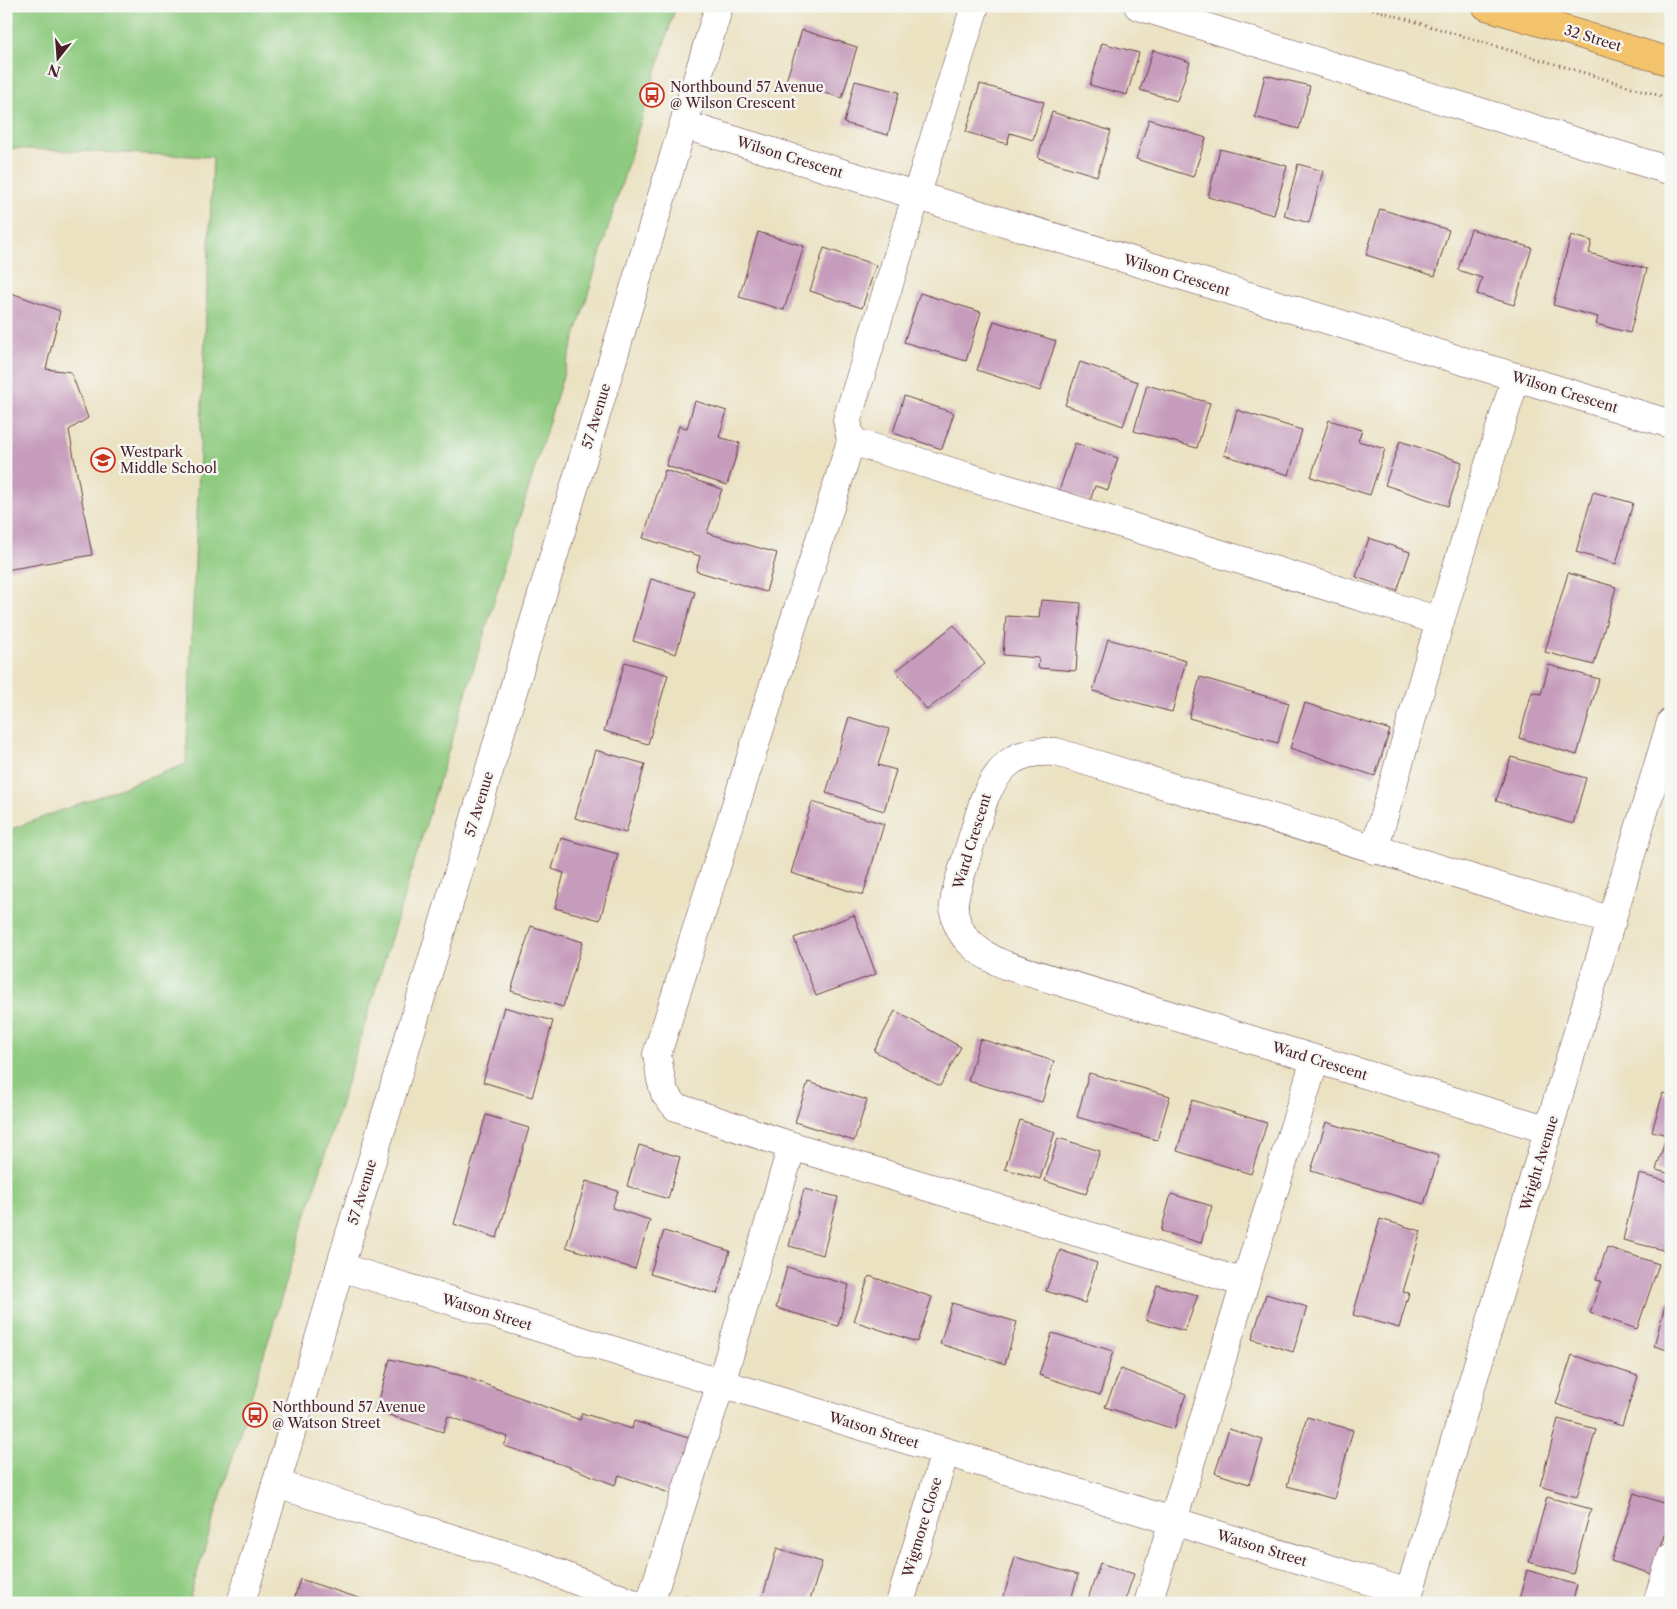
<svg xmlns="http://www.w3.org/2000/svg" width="1677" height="1609" font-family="'Libre Caslon Text',serif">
  <rect width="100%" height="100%" fill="#f6f6f2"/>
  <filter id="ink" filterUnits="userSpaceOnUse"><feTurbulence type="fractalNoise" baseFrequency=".02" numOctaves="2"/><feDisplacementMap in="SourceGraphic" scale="10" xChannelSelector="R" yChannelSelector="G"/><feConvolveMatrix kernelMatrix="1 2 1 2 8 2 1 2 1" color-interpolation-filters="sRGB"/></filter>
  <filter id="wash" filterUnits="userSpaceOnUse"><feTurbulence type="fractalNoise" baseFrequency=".0096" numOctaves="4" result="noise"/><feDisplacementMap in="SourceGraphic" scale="20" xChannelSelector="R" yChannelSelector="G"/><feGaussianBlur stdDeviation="1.12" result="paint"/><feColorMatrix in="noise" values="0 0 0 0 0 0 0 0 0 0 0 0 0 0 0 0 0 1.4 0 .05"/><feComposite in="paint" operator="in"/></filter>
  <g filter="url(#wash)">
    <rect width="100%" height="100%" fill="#ebe2c2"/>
    <polygon fill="#8eca7f" stroke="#6c7455" points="6,6 676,6 188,1603 6,1603 6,831 186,764 213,157 6,148"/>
    <g id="blocks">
      <g fill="#c69cbc">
        <polygon points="802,30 857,47 842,98 786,81"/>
        <polygon points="1102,43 1139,53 1127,95 1090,85"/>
        <polygon points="1153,50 1190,62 1177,101 1140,90"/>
        <polygon points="1265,75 1310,86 1299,129 1255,117"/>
        <polygon points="855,81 899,92 888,135 844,123"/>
        <polygon points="980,84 1044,102 1033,140 1010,133 1007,144 966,132"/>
        <polygon points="1052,112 1111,131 1097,176 1038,158"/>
        <polygon points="1149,119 1206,138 1193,177 1136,159"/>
        <polygon points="1220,149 1287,166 1274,215 1208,197"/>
        <polygon points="1298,164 1323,171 1309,223 1284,216"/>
        <polygon points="1380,209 1449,230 1435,276 1366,255"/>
        <polygon points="1471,229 1532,248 1514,305 1477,294 1482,278 1458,270"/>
        <polygon points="758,232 804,246 784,310 739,297"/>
        <polygon points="1571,235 1592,241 1589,253 1647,269 1630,333 1596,324 1598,317 1553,305"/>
        <polygon points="824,248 876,265 862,308 810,291"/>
        <polygon points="6,291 60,311 46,369 71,372 88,418 69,430 92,555 6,570"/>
        <polygon points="920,293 981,312 966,361 904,342"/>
        <polygon points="994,321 1056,341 1040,391 977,370"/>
        <polygon points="1080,362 1138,382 1123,426 1065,405"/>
        <polygon points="1147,385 1210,403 1197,448 1134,431"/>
        <polygon points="904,396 954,413 942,449 893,433"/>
        <polygon points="695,401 727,411 719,437 740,443 727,485 666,466 679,426 687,428"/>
        <polygon points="1237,410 1302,430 1289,475 1224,455"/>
        <polygon points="1329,420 1362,430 1358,441 1385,449 1370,495 1311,477"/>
        <polygon points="1400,441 1462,462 1448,506 1385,485"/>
        <polygon points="1075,443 1118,458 1108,490 1095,486 1090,501 1059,491"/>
        <polygon points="665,470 722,489 707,533 777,553 766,592 696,571 700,556 643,538"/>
        <polygon points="1593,492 1633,503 1616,564 1576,552"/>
        <polygon points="1369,538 1410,552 1397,591 1356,577"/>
        <polygon points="1568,573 1616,587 1594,665 1545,652"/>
        <polygon points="651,579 695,592 676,654 633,641"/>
        <polygon points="1041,600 1081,603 1076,671 1038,668 1039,658 1003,655 1006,616 1039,618"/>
        <polygon points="954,625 985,664 927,710 896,671"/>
        <polygon points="1108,639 1186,661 1172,712 1093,691"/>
        <polygon points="625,662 668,675 648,744 604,731"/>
        <polygon points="1549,665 1599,679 1577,755 1519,738 1532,692 1541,694"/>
        <polygon points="1200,677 1289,703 1278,743 1189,718"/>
        <polygon points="1305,703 1390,730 1375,776 1290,748"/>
        <polygon points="849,717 889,729 878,765 896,770 884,811 826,793"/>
        <polygon points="595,750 645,764 626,833 575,818"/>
        <polygon points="1511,757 1586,778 1573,824 1496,801"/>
        <polygon points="812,802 884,824 863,895 791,873"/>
        <polygon points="561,838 618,854 600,920 555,908 564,873 552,869"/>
        <polygon points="854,915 876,974 816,996 794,938"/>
        <polygon points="531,926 583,942 563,1007 511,991"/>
        <polygon points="504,1007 553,1021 532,1097 483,1082"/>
        <polygon points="895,1011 961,1047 940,1086 874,1051"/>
        <polygon points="980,1039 1054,1061 1042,1102 968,1081"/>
        <polygon points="1089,1073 1170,1096 1157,1140 1077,1117"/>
        <polygon points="808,1082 867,1100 854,1141 795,1122"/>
        <polygon points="1663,1093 1671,1096 1671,1174 1656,1170 1667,1135 1652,1131"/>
        <polygon points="1192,1100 1267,1123 1251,1174 1177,1151"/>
        <polygon points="486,1115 529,1128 497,1238 454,1224"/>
        <polygon points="1020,1120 1055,1132 1040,1179 1005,1169"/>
        <polygon points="1326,1122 1439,1156 1424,1204 1311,1171"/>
        <polygon points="1058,1138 1100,1151 1086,1194 1045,1181"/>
        <polygon points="639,1145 680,1157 668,1199 627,1186"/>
        <polygon points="1639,1174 1671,1182 1671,1252 1623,1240"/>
        <polygon points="586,1181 618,1191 612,1208 650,1220 635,1269 566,1247"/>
        <polygon points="804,1189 838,1197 823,1255 789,1246"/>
        <polygon points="1171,1194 1212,1206 1201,1243 1161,1231"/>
        <polygon points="1380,1219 1421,1231 1403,1292 1409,1293 1399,1328 1353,1315"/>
        <polygon points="664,1231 730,1251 717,1294 650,1274"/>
        <polygon points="1607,1247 1659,1264 1637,1329 1590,1313 1601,1281 1596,1280"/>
        <polygon points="1060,1250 1097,1263 1085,1303 1046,1291"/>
        <polygon points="787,1267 849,1285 838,1326 776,1308"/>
        <polygon points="869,1276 932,1297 917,1342 854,1321"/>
        <polygon points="1157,1285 1198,1295 1185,1331 1146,1320"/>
        <polygon points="1266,1294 1307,1307 1293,1352 1252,1339"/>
        <polygon points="1666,1302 1671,1303 1671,1351 1654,1346"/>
        <polygon points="952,1303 1017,1322 1005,1364 940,1344"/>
        <polygon points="1052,1333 1113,1351 1100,1395 1039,1375"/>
        <polygon points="1572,1355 1638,1376 1622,1426 1556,1404"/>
        <polygon points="390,1359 463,1376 580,1420 582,1413 632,1429 634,1421 698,1441 680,1497 619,1475 615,1485 567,1466 504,1446 508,1437 448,1416 443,1432 376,1411"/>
        <polygon points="1121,1369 1186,1394 1174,1429 1105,1407"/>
        <polygon points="1307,1417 1353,1430 1334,1499 1287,1486"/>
        <polygon points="1558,1419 1596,1429 1577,1497 1540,1486"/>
        <polygon points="1229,1429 1263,1440 1249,1484 1215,1473"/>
        <polygon points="1634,1493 1671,1506 1671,1518 1652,1574 1611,1561"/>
        <polygon points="1547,1497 1591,1509 1573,1574 1529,1562"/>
        <polygon points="777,1548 822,1562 809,1603 761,1602"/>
        <polygon points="1015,1557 1078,1575 1070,1603 1002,1603"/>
        <polygon points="1100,1563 1134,1574 1124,1603 1101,1603 1088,1599"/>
        <polygon points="1527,1570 1577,1585 1572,1603 1518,1603"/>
        <polygon points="300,1579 371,1602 371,1603 293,1603"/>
        <polygon points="684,1595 708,1602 708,1603 681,1603"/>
      </g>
    </g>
  </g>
  <g filter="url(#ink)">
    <use href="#blocks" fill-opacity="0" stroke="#623c42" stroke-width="1"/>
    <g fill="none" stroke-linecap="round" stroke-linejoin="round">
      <g stroke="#623c42" stroke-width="29">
        <g id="minor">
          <polyline points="975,6 847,420 851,441 657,1054 661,1080 665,1094 676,1107 792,1146 1245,1283"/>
          <polyline points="1138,6 1671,171"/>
          <polyline points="684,125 1671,424"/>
          <polyline points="851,441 1440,621"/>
          <polyline points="1374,850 1440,621 1516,377"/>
          <path d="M 1549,1130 L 1005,965 C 979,954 953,935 954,904 C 955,890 961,875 965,862 C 971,841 978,820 984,799 C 1000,764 1016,749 1056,752 L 1612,921"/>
          <polyline points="340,1267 1409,1593"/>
          <polyline points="276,1484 532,1563 632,1603"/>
          <polyline points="241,1603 351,1230 719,6"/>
          <polyline points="650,1603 721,1383 792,1146"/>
          <polyline points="900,1603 945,1452"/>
          <polyline points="1148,1603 1245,1283 1315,1060"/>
          <polyline points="1406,1603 1671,722"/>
          <polyline points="1657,1603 1671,1557"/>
        </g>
      </g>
      <g stroke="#623c42" stroke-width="29">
        <polyline id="major" points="1486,6 1671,62"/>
      </g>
      <polyline stroke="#623c42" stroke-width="3" stroke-dasharray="1 4" stroke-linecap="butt" points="1363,6 1671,99"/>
      <use href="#minor" stroke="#fff" stroke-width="28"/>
      <use href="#major" stroke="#f2c36a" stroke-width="28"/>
    </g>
  </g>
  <defs>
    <g id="bus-ring" transform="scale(1.25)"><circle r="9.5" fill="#f6f6f2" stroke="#c8321e" stroke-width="1.5"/><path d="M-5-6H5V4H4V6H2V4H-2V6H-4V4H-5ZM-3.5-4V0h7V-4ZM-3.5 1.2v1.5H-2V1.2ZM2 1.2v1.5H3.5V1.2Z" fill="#c8321e"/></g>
    <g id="school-ring" transform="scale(1.25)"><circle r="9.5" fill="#f6f6f2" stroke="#c8321e" stroke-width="1.5"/><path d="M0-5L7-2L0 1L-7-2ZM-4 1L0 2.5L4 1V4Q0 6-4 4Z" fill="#c8321e"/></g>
  </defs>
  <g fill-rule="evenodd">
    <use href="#bus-ring" x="652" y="95"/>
    <use href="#school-ring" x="103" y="460"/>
    <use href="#bus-ring" x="255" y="1415"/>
  </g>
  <g text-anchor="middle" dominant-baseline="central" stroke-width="4.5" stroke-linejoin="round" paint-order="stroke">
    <g font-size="14" fill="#4a1f2b" stroke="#f6f6f2">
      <text transform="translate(1593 38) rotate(17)">32 Street</text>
      <text transform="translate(790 157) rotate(17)">Wilson Crescent</text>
      <text transform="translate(1177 275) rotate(17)">Wilson Crescent</text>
      <text transform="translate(1565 392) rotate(17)">Wilson Crescent</text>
      <text transform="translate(596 416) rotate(-73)">57 Avenue</text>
      <text transform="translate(479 804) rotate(-73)">57 Avenue</text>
      <text transform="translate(972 841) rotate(-73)">Ward Crescent</text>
      <text transform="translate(1320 1061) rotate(17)">Ward Crescent</text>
      <text transform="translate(1539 1163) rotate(-73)">Wright Avenue</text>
      <text transform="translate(362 1192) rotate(-73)">57 Avenue</text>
      <text transform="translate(487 1312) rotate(17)">Watson Street</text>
      <text transform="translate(874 1430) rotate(17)">Watson Street</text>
      <text transform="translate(922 1527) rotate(-73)">Wigmore Close</text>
      <text transform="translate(1262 1548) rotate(17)">Watson Street</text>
    </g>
    <g font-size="14" fill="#4a1f2b" stroke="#f6f6f2" text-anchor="start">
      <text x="670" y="87">Northbound 57 Avenue<tspan x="670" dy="16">@ Wilson Crescent</tspan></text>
      <text x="120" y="452">Westpark<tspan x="120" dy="16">Middle School</tspan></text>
      <text x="272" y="1407">Northbound 57 Avenue<tspan x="272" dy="16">@ Watson Street</tspan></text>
    </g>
  </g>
  <rect width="1677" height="1609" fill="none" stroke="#f6f6f2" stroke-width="25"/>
  <g transform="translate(58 58) rotate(197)" stroke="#f6f6f2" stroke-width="4" paint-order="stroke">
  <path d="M0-4L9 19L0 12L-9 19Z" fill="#4a1f2b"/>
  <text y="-8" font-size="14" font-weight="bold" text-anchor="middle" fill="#4a1f2b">N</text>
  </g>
</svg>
